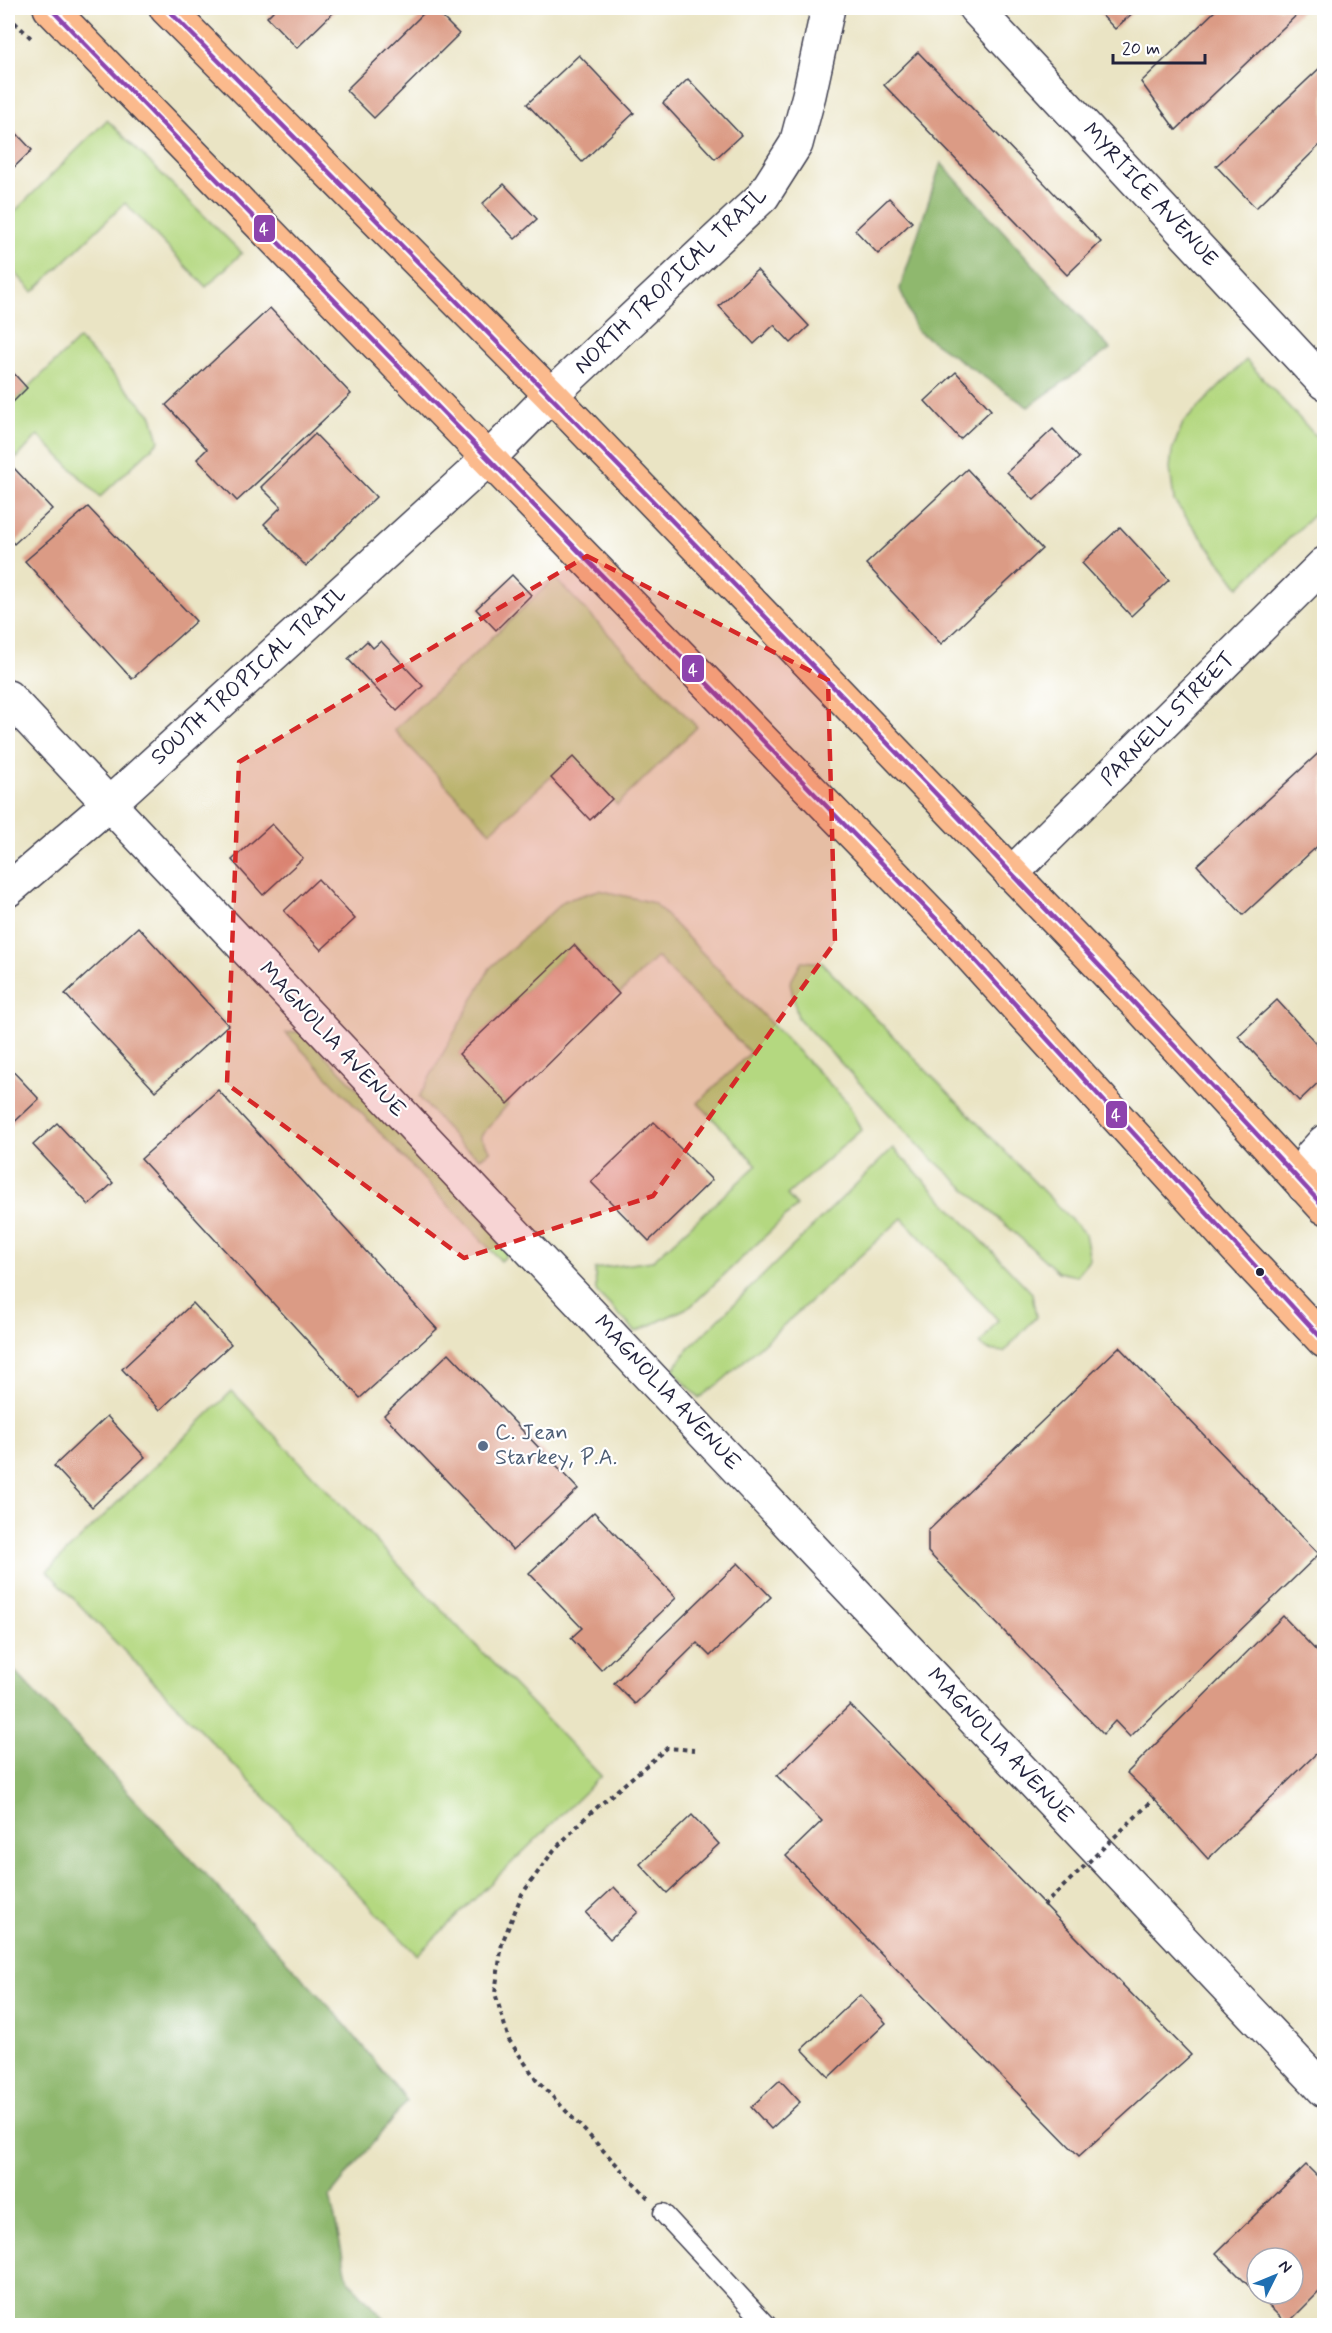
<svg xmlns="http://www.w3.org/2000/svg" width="1332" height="2333" font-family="Mynerve,sans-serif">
  <rect width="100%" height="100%" fill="#fff"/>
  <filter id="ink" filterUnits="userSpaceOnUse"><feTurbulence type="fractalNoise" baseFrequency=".0167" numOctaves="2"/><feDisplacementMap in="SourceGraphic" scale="12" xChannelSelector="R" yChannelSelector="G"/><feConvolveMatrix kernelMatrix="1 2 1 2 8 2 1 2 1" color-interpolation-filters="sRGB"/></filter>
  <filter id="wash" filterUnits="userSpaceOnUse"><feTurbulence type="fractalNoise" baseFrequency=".008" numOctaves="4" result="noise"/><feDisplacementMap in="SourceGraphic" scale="24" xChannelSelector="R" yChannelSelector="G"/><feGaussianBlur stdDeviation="1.35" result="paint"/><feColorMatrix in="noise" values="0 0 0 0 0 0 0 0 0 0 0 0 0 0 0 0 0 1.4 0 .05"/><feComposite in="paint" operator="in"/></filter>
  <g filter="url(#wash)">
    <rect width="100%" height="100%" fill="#eae4c4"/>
    <g fill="#b4d880" stroke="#6b7d5e" stroke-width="1.5">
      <polygon points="107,120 242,253 206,287 125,203 33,292 8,265 8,218"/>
      <polygon points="79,339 152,416 159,441 100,497 38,435 17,458 8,446 8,407"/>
      <polygon points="1246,360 1324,445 1324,505 1239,587 1174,501 1170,468 1172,451 1183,423"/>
      <polygon points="555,578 697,727 617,805 573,757 490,832 394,730"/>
      <polygon points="599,890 654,903 847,1102 861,1130 787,1195 797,1206 691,1306 636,1332 596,1291 595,1269 652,1261 757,1165 698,1103 750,1053 657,957 619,994 574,945 459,1054 508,1104 480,1137 491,1151 480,1158 460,1144 419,1097 490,968 564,901"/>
      <polygon points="802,961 822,963 1085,1234 1090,1259 1076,1276 1058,1272 927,1154 798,1018 790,983"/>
      <polygon points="301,1031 502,1237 509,1253 501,1261 286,1033"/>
      <polygon points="893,1148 1032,1293 1036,1317 1004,1352 988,1350 980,1344 998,1320 902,1218 723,1380 699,1398 673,1370 688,1349"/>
      <polygon points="232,1391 601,1776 417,1955 47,1571"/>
    </g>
    <g fill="#8fb86e" stroke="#586d54" stroke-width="1.5">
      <polygon points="941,163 1110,349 1028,407 916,330 900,289"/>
      <polygon points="8,1664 338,2016 407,2101 330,2196 348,2280 390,2325 8,2325"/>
    </g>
    <g id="blocks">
      <g fill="#db9b85" fill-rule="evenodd">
        <polygon points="276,8 338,8 297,48 267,17"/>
        <polygon points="429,8 433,8 459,34 374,118 346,90"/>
        <polygon points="1095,8 1138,8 1115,29"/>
        <polygon points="1218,8 1304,8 1176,130 1141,82"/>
        <polygon points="918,52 1101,242 1067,275 884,85"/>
        <polygon points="579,55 634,113 582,162 527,104"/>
        <polygon points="1324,64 1324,141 1256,208 1216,166"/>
        <polygon points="688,79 741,135 715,159 663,103"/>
        <polygon points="8,124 32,150 8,173"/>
        <polygon points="504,184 537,219 515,239 482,204"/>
        <polygon points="889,198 912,222 878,254 855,230"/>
        <polygon points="757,270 809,326 791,343 774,325 754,344 719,306"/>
        <polygon points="270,308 351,394 237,501 197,459 207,449 166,405"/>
        <polygon points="8,367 27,388 8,407"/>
        <polygon points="956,372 991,410 960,439 925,401"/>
        <polygon points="1053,429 1079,458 1034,500 1007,472"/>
        <polygon points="315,434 376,497 306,566 264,524 281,507 261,487"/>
        <polygon points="13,467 52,509 14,544 8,537 8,472"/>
        <polygon points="967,469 1042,549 941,644 866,564"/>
        <polygon points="88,507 196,621 132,679 25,561"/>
        <polygon points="1120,527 1169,580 1131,616 1082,563"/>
        <polygon points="512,575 531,595 496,630 476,609"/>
        <polygon points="367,641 373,648 381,641 423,686 397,711 348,659"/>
        <polygon points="1324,748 1324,840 1243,915 1197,865"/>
        <polygon points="573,757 612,799 590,820 551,778"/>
        <polygon points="272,824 303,858 263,895 232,860"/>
        <polygon points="318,879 355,919 321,950 284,911"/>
        <polygon points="138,927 228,1025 155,1091 65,994"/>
        <polygon points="574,945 619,994 508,1104 459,1054"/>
        <polygon points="1277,1000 1324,1052 1324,1077 1299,1101 1238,1036"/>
        <polygon points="8,1066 39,1099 8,1128"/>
        <polygon points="218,1090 437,1329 360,1398 141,1159"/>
        <polygon points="654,1122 712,1180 649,1241 591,1182"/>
        <polygon points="57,1123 113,1183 89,1205 33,1145"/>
        <polygon points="193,1303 231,1344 160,1410 122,1369"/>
        <polygon points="1119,1347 1319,1554 1130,1737 1115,1721 1103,1734 928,1552 928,1531"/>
        <polygon points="449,1353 578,1489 513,1550 384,1415"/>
        <polygon points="107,1416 145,1457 92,1507 54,1466"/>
        <polygon points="594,1512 676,1598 601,1670 571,1638 582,1628 529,1573"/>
        <polygon points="738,1563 771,1597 710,1656 697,1643 635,1704 614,1683"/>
        <polygon points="1283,1616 1324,1659 1324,1746 1208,1859 1154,1799 1127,1773"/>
        <polygon points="850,1705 1191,2055 1079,2156 786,1856 822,1821 777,1776"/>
        <polygon points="692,1815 719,1844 667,1893 640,1864"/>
        <polygon points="614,1887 638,1912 610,1939 586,1913"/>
        <polygon points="860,1995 886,2023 829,2077 802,2049"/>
        <polygon points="780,2080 800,2102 771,2129 751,2107"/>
        <path d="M 1306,2165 L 1324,2183 L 1324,2287 L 1287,2324 L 1216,2253 ZM 1257,2258 L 1293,2258 L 1293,2294 L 1257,2294 Z"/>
      </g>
    </g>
  </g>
  <g filter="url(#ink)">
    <use href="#blocks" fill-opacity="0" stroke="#403f50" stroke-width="1.5"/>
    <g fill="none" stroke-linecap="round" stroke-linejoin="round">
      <g stroke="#403f50" stroke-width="21">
        <polyline id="service" points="663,2213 768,2326"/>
      </g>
      <g stroke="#403f50" stroke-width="36">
        <g id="minor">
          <polyline points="975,8 1324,383"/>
          <polyline points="8,697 1324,2090"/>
          <polyline points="1011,874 1324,564"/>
          <polyline points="1324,1142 1312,1155 1304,1186 1324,1182"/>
        </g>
      </g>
      <g stroke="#403f50" stroke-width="36">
        <polyline id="tertiary" points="8,890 110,803 488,459 551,395 763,196 796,144 809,95 828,8"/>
      </g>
      <g stroke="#403f50" stroke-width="36">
        <g id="primary">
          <polyline points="50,8 949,932 1236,1248 1324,1341"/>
          <polyline points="166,8 551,395 1142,1009 1324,1207"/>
        </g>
      </g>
      <g stroke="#403f50" stroke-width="4" stroke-dasharray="4.5 4.5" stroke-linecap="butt">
        <polyline points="8,16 31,38"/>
        <polyline points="648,2198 536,2079 509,2040 495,1993 502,1943 522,1894 554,1850 588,1815 667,1748 695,1750"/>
      </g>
      <use href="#service" stroke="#fff" stroke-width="18"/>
      <use href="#minor" stroke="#fff" stroke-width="33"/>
      <use href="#tertiary" stroke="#fff" stroke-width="33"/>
      <use href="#primary" stroke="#fbba8d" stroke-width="33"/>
      <polyline stroke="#403f50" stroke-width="4" stroke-dasharray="4.5 4.5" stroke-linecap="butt" points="1043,1906 1154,1799"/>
      <g stroke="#fff" stroke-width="9">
        <g id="bus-1">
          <polyline points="50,8 949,932 1324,1341"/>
          <path d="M 166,8 C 558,402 948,798 1324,1207"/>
        </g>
      </g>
      <use href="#bus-1" stroke="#8e44ad" stroke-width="4.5"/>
    </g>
  </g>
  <path fill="#d62828" fill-opacity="0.2" stroke="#d62828" stroke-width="4.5" stroke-dasharray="12 8" stroke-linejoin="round" d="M 587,556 L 828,680 L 835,942 L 653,1196 L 464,1258 L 227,1084 L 239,762 Z"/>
  <circle fill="#22223b" stroke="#fff" stroke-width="2" cx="1260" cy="1272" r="5"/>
  <circle fill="#5c6f8a" stroke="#fff" stroke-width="2" cx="483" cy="1446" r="6"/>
  <g text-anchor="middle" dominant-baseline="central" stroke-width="4.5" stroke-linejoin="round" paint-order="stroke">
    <g font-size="22" fill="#22223b" stroke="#fff">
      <text transform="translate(1150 195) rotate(47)">MYRTICE AVENUE</text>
      <text transform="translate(671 281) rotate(-44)">NORTH TROPICAL TRAIL</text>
      <text transform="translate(249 676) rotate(-42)">SOUTH TROPICAL TRAIL</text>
      <text transform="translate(1168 719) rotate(-45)">PARNELL STREET</text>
      <text transform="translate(332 1040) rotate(47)">MAGNOLIA AVENUE</text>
      <text transform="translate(667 1393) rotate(47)">MAGNOLIA AVENUE</text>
      <text transform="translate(1000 1746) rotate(47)">MAGNOLIA AVENUE</text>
    </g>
    <g font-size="22" fill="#4e5e75" stroke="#fff" text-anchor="start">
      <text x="495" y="1433">C. Jean<tspan x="495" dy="25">Starkey, P.A.</tspan></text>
    </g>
  </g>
  <g stroke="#fff" stroke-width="2">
    <rect x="253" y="214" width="23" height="29" rx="6" fill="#8e44ad"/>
    <rect x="681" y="654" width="24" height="29" rx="6" fill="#8e44ad"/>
    <rect x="1105" y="1100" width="23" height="29" rx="6" fill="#8e44ad"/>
  </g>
  <g font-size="16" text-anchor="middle" font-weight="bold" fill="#fff">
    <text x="264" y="234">4</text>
    <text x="693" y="675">4</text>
    <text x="1116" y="1120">4</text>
  </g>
  <rect width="1332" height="2333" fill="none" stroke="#fff" stroke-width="30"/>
  <g transform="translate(1275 2276) rotate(47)"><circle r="28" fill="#ffffff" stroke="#a7a7b1" stroke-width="1.5"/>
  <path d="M0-4.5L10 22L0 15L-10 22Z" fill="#1f6fb2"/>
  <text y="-9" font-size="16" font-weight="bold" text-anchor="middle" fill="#22223b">N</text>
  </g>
  <path d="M1113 54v9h92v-9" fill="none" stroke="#22223b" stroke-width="3"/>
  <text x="1122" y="54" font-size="18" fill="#22223b" stroke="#ffffff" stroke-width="4.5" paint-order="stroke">20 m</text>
</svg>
